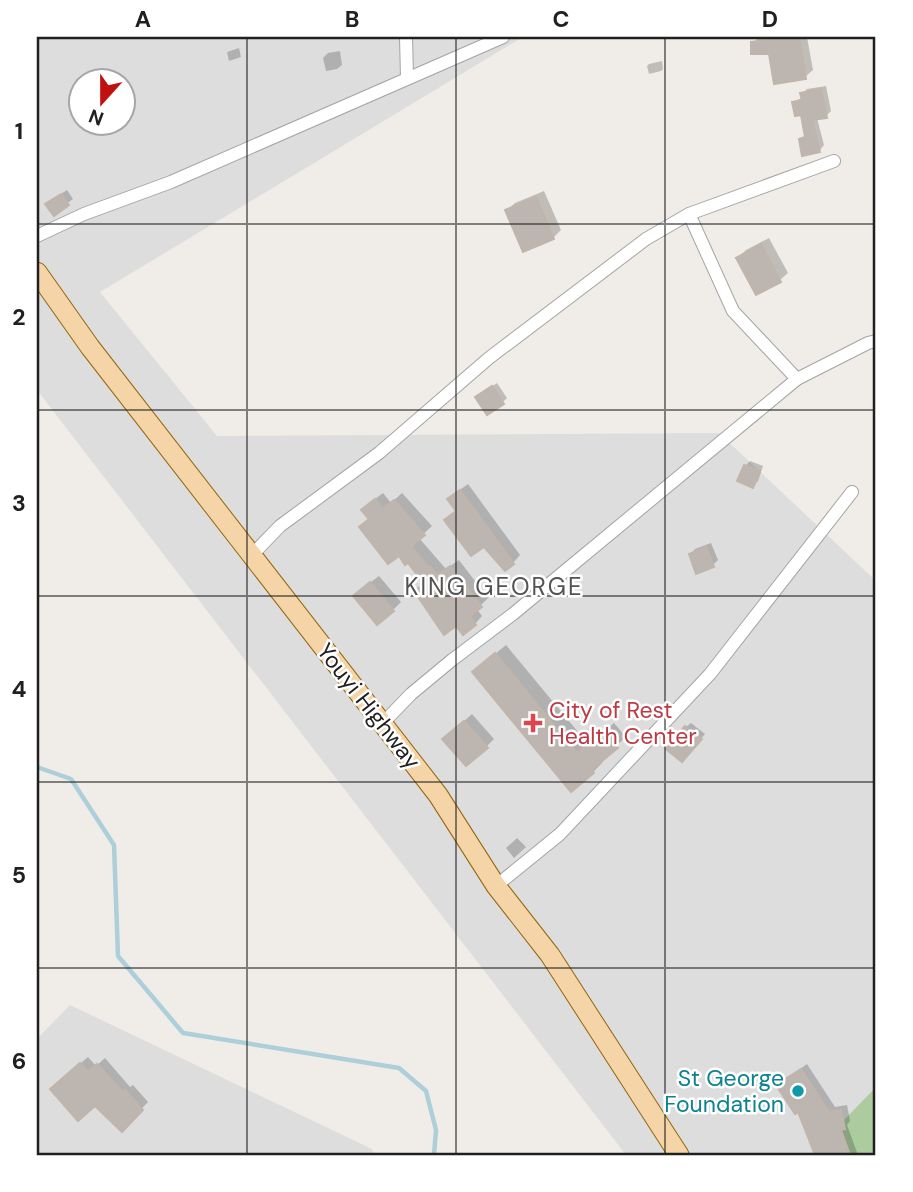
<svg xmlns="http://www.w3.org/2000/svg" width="913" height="1192" font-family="'DM Sans',sans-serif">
  <rect width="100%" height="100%" fill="#f0ede8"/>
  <g fill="#dedddd" fill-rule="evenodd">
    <path d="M 37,37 L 523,37 L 100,292 L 217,436 L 719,433 L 876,581 L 876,1087 L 839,1125 L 846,1155 L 626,1155 L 37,390 ZM 80,80 L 122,80 L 122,122 L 80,122 Z"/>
    <polygon points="70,1005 372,1149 374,1155 37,1155 37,1039"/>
  </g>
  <polygon fill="#accca0" points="876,1087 876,1155 846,1155 839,1125"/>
  <g fill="#0003">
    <polygon points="759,37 807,37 813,70 805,77 770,52 753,43"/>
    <polygon points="239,48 241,57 229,61 227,52"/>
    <polygon points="340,51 342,65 337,69 326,71 323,58 328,53"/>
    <polygon points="662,61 663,69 661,71 649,74 647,66 649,64"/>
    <polygon points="826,86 831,111 826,116 817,118 824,145 820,150 803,154 801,139 807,133 803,113 794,102 803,97 802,94 807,89"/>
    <polygon points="67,190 73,199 54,213 52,200"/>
    <polygon points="544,191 561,230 553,238 507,210 515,203"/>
    <polygon points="769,238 788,273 780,280 757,293 738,258 746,250"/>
    <polygon points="497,383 507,398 502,403 482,393"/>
    <polygon points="750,461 763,466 758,481 753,486 745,466"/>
    <polygon points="468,484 520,555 513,563 446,520 457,510 457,492"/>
    <polygon points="383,493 391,503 402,493 432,526 419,538 446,569 459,560 488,598 477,609 482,616 475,624 456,623 416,592 425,583 370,518 371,502"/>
    <polygon points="711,543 718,560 713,565 691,554 695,549"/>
    <polygon points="379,576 401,602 393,610 363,588"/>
    <polygon points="506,645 588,744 614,723 626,737 601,759 603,762 593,772 571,789 484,663"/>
    <polygon points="472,714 494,739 487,746 452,732"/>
    <polygon points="691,723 705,734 687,755 686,727"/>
    <polygon points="517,838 526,847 514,858 506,848"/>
    <polygon points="88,1057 96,1066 105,1058 130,1087 133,1085 148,1102 122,1129 95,1104 59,1082"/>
    <polygon points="807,1064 835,1107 847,1105 850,1121 847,1125 858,1155 812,1155 815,1152 798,1109 778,1085"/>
  </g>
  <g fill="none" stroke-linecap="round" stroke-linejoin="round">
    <polyline stroke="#accfda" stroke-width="4.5" points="37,767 71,779 114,845 118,956 183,1033 399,1068 426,1091 436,1130 434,1155"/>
  </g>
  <g fill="#bdb6b0" stroke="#c1b5ab" stroke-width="2">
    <polygon points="799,37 806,79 774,84 769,54 751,54 751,42"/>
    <polygon points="821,89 827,118 812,120 820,152 802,156 799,139 805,137 801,115 795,116 792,102 802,100 800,93"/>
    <polygon points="61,194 69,205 54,216 45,204"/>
    <polygon points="536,197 554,239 523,252 505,210"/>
    <polygon points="761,244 781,282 756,295 736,258"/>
    <polygon points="492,386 504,404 487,415 475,397"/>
    <polygon points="744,465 760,471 753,488 737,481"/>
    <polygon points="460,490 514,564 505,571 484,547 471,556 444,520 456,511 447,499"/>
    <polygon points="375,499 382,509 394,500 425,535 411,546 428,567 430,566 437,575 450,566 482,607 470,616 476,625 463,635 456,626 444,635 414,591 424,584 408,563 405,565 399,556 388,564 359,527 369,519 361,510"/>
    <polygon points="706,547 714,567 696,574 689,554"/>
    <polygon points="370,582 394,611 377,625 353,596"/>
    <polygon points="495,653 577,753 603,732 618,748 591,770 594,773 571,792 472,672"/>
    <polygon points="464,721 488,748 466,766 442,739"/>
    <polygon points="685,726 702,739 682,762 666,749"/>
    <polygon points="80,1063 88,1072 97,1064 123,1092 125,1090 143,1110 122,1132 95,1106 78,1121 50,1089"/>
    <polygon points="801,1069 829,1112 841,1110 845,1129 841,1130 850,1155 815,1155 798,1112 795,1114 776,1085"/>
  </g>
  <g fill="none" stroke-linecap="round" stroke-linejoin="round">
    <g stroke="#a4a4a4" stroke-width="14">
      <g id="minor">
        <polyline points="406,37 407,77"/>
        <polyline points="689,214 733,311 797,379"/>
        <polyline points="37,236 84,214 171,182 503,37"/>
        <polyline points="252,555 280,526 379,453 489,358 646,239 689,214 834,161"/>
        <polyline points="383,723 411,694 452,660 513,614 797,379 868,343 876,341"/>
        <polyline points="496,886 560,834 710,674 852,492"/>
      </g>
    </g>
    <g stroke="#91660b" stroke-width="21">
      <polyline id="primary" points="37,272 90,347 438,795 496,886 550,955 679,1155"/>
    </g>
    <use href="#minor" stroke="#fff" stroke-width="12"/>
    <use href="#primary" stroke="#f5d4a7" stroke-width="19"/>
  </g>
  <path fill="none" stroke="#202020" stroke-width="2" stroke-opacity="0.55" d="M 247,37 L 247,1155M 456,37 L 456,1155M 665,37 L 665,1155M 37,224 L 876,224M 37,410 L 876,410M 37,596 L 876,596M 37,782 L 876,782M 37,968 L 876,968"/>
  <path fill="#e0444e" stroke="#fff" stroke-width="2.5" d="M529.5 712.5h7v7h7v7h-7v7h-7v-7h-7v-7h7z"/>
  <circle fill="#0f9aa8" stroke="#fff" stroke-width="2.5" cx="798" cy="1091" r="7"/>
  <g text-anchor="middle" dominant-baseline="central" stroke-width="5" stroke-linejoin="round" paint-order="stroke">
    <g font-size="23" fill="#202020" stroke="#fff">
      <text transform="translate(369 706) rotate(52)">Youyi Highway</text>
    </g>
    <g font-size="23" fill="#be3a42" stroke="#fff" text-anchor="start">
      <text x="549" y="710">City of Rest<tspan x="549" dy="26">Health Center</tspan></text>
    </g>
    <g font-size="23" fill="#0d838f" stroke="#fff" text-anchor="end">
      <text x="784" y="1078">St George<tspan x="784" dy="26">Foundation</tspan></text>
    </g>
    <g font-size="24" letter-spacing="2" fill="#535353" stroke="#fff">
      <text x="494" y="586">KING GEORGE</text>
    </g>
  </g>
  <rect width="913" height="1192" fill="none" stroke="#ffffff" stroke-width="77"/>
  <g transform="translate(102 102) rotate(201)"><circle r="33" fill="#ffffff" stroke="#a6a6a6" stroke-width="2"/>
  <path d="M0-5L12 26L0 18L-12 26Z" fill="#c1110f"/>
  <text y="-10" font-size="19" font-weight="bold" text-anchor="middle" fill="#202020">N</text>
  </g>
  <rect x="38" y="38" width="836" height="1116" fill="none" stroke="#202020" stroke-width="2.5"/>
  <g font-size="23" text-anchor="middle" font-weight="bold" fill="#202020">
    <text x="143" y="27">A</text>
    <text x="352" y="27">B</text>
    <text x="561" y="27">C</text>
    <text x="770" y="27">D</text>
    <text x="19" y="139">1</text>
    <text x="19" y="325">2</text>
    <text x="19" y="511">3</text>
    <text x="19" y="697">4</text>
    <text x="19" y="883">5</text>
    <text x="19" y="1069">6</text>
  </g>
</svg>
